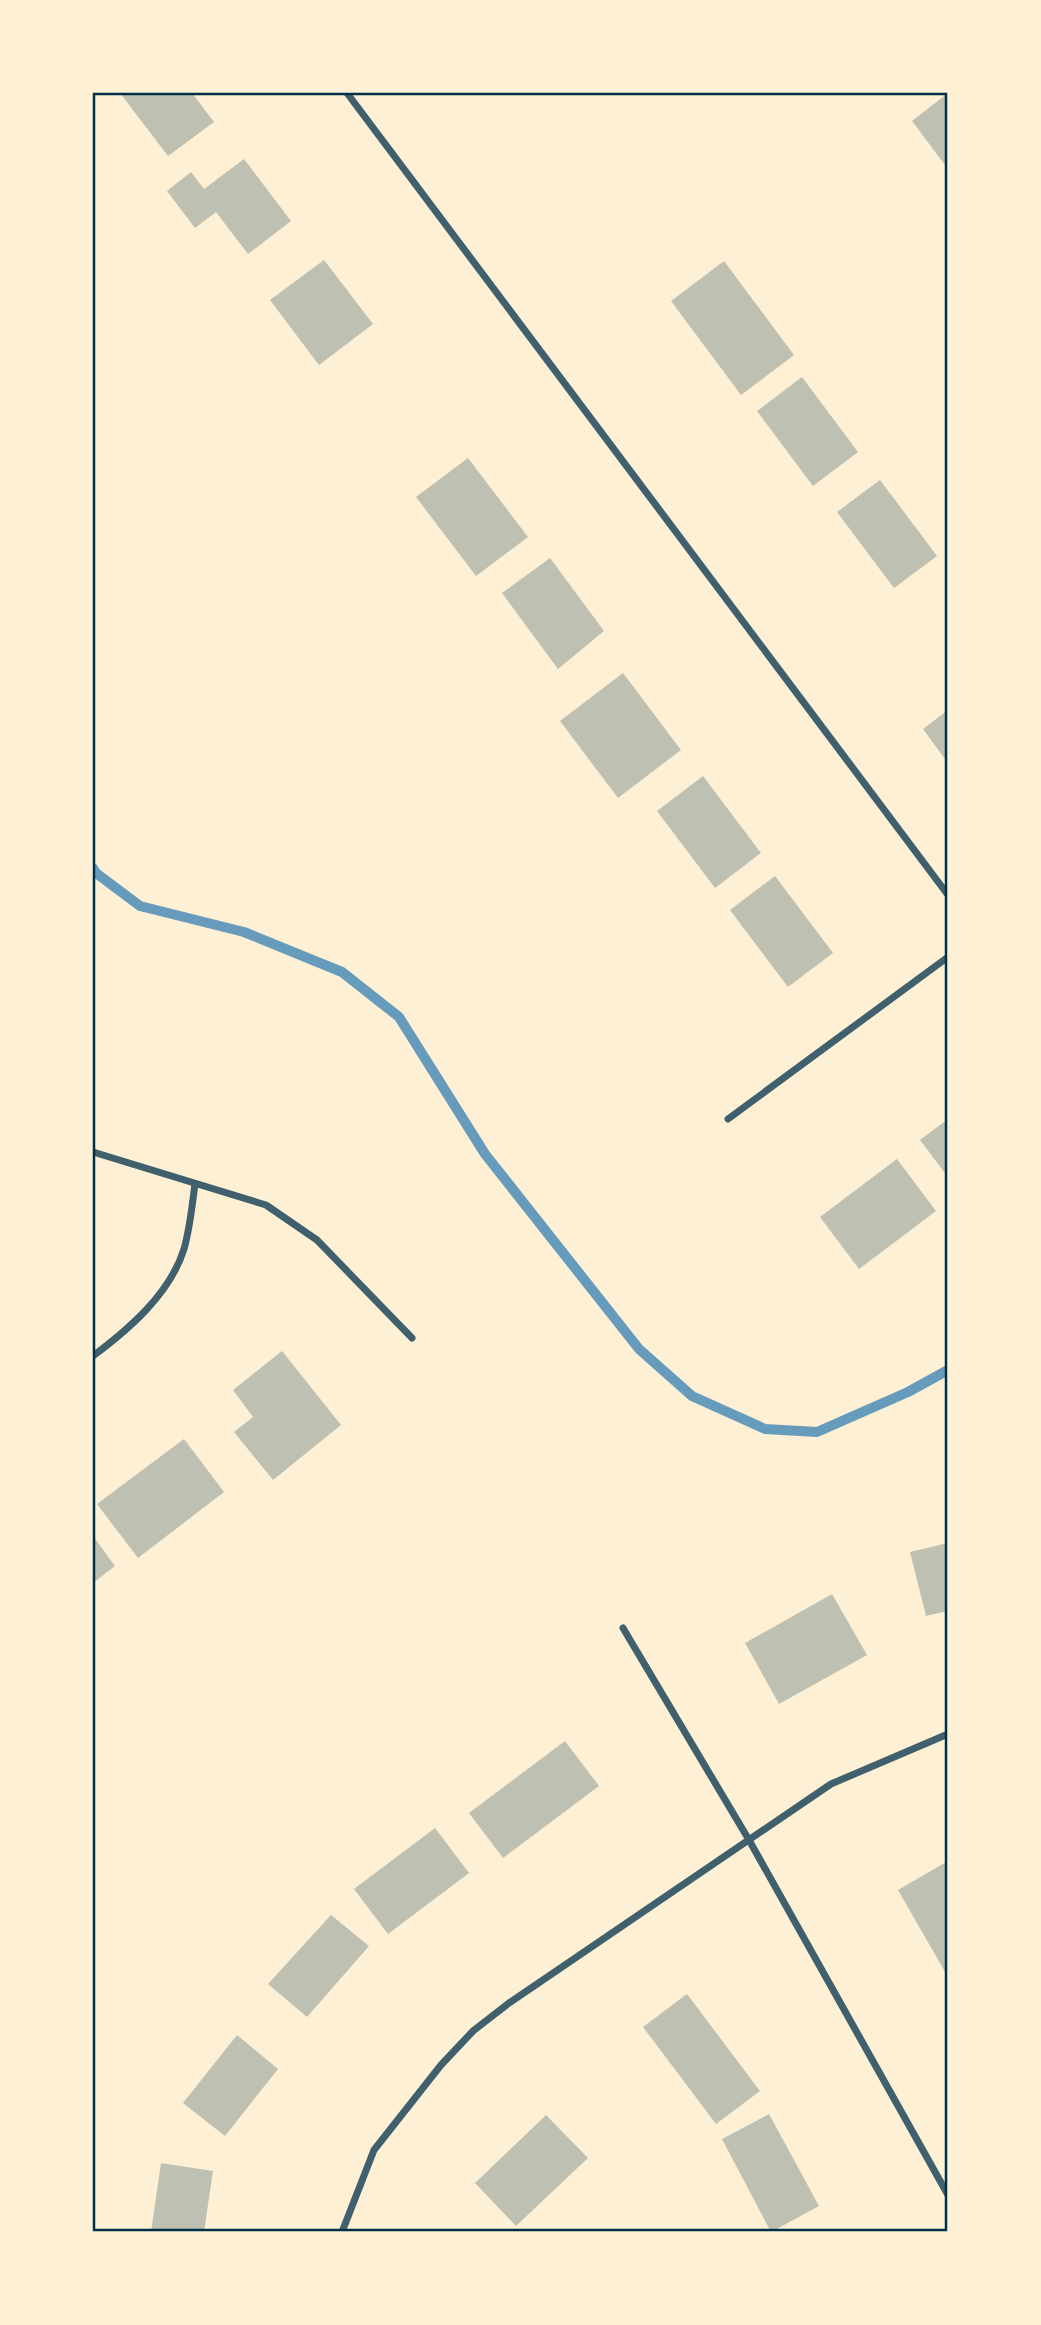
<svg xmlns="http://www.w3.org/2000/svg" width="1041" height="2325" font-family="Ubuntu,sans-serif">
  <rect width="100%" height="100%" fill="#fdf0d5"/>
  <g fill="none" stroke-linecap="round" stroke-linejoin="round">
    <polyline stroke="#669bbc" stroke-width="10" points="93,868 96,873 140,906 244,932 342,972 399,1017 485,1154 639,1349 692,1396 765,1429 817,1432 908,1392 948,1370"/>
  </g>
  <g fill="#bec0b2">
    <polygon points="120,93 192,93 214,122 168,156"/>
    <polygon points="948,93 948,169 912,121"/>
    <polygon points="244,159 291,221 248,254 216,212 195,228 167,191 191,172 204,189"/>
    <polygon points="324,260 373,324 319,365 270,300"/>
    <polygon points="724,261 794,355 741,395 671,301"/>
    <polygon points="802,377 858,452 813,486 757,411"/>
    <polygon points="468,458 528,537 476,576 416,497"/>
    <polygon points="880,480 937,556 894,588 837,512"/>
    <polygon points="550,558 604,631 558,669 502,593"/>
    <polygon points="623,673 681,750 618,798 560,721"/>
    <polygon points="948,710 948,763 923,729"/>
    <polygon points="703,776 761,853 715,888 657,811"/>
    <polygon points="775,876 833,953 788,987 730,910"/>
    <polygon points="948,1119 948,1177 920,1140"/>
    <polygon points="897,1159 936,1211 859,1269 820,1217"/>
    <polygon points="282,1351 341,1425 273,1480 234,1432 253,1417 233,1390"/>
    <polygon points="184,1439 224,1492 138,1558 97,1504"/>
    <polygon points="93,1536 115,1566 93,1583"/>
    <polygon points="948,1543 948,1611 926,1616 910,1552"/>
    <polygon points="832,1594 867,1655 779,1704 745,1643"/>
    <polygon points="565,1741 599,1786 503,1858 469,1813"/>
    <polygon points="435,1828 469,1873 388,1934 354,1889"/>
    <polygon points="948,1861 948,1977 898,1890"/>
    <polygon points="331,1915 369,1946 307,2017 268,1984"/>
    <polygon points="687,1994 760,2091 716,2124 643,2027"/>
    <polygon points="237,2035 278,2069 225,2136 183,2103"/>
    <polygon points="769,2114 819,2206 771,2232 722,2139"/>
    <polygon points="546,2115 588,2158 516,2226 475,2183"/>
    <polygon points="161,2163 213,2171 204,2232 151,2232"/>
  </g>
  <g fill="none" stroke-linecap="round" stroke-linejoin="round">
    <g stroke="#3f606c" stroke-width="7">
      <polyline points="347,93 948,895"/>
      <polyline points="728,1119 948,957"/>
      <polyline points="93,1152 266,1205 317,1240 412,1338"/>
      <path d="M 93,1356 C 129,1329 170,1294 184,1249 C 190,1228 192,1206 195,1184"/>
      <polyline points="623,1628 749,1840 948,2195"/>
      <polyline points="342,2232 374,2150 441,2065 473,2031 509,2003 831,1784 948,1734"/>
    </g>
  </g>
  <rect width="1041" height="2325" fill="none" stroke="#fdf0d5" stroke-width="189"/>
  <rect x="94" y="94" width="852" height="2136" fill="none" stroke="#003049" stroke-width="2.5"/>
</svg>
